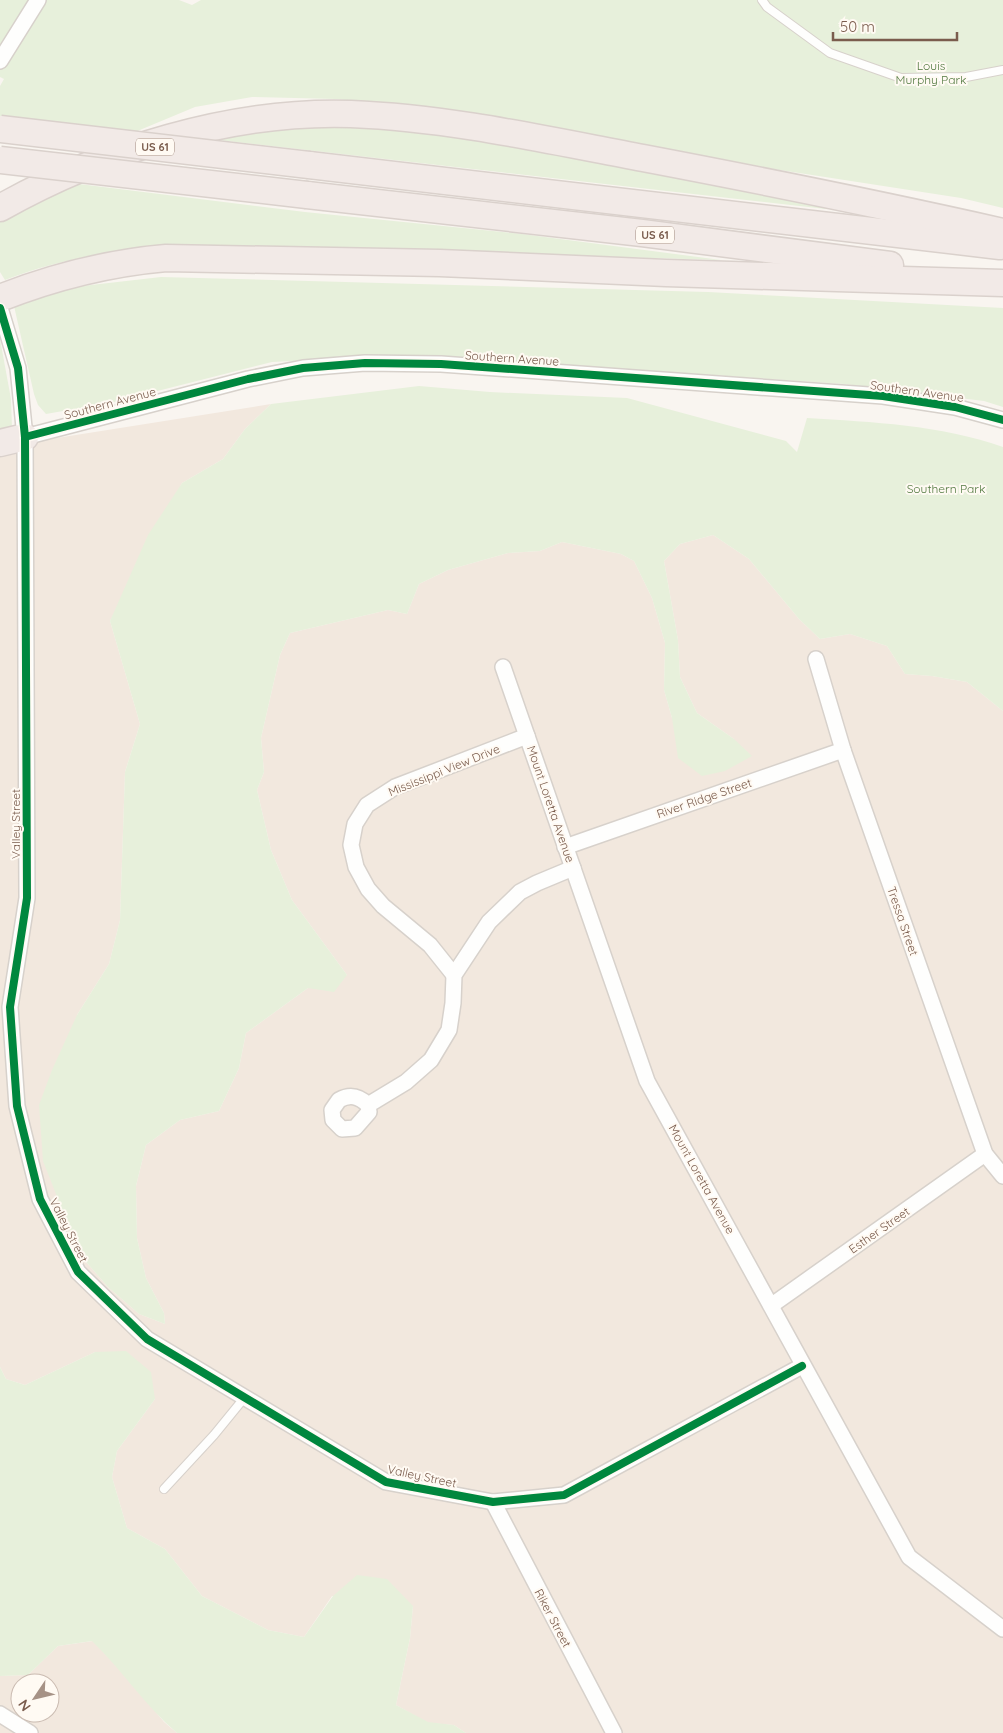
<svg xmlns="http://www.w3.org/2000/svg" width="1003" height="1733" font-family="Quicksand,sans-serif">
  <rect width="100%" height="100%" fill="#f9f5f0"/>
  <g fill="#f2e8de" fill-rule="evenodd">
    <polygon points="271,404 245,429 223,459 182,483 110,621 140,724 125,772 120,920 109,964 77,1015 80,1255 108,1287 139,1314 165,1324 164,1313 146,1278 137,1238 136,1186 146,1145 180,1120 219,1111 239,1068 246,1033 308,988 347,975 292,900 271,850 257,790 264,772 261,738 280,655 290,633 388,610 407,614 419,584 448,570 508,553 540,551 562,542 621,554 634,561 652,598 665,643 664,690 672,718 734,739 697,713 680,677 678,640 664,561 680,544 713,535 749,559 799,619 820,639 850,634 887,646 905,674 932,676 967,682 1003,711 1003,1733 466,1733 454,1725 428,1723 396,1705 410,1638 413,1606 332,1596 304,1637 268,1630 202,1596 165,1549 127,1528 112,1477 117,1451 155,1399 95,1352 25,1385 6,1379 0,1367 0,447"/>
    <path d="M 93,1641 L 126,1676 L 164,1722 L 177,1733 L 0,1733 L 0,1676 L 28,1675 L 58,1646 ZM 20,1683 L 50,1683 L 50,1713 L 20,1713 Z"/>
  </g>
  <g fill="#e7f0db">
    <polygon points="0,0 179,0 192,5 201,0 1003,0 1003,208 961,198 663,152 427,109 336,99 252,97 195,107 135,132 0,118 0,86 4,79 0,77"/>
    <polygon points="320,127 410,129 491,139 825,205 826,209 218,140 255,130"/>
    <path d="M 79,184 L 305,212 L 522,234 L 721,260 L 165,244 C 111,251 56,260 5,280 L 0,272 L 0,220 Z"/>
    <polygon points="161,277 708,292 1003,308 1003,407 984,401 844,384 421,355 272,362 114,402 46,414 38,405 34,394 14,306 65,288"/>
    <polygon points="0,339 11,399 12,429 0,438"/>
    <path d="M 419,386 L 490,392 L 627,398 L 786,441 L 797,452 L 807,418 C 873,422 940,425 1003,447 L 1003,711 L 967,682 L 932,676 L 905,674 L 887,646 L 850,634 L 820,639 L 799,619 L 749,559 L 713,535 L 680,544 L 664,561 L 678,640 L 680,677 L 697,713 L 734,739 L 752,756 L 725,771 L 702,776 L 678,758 L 672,718 L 664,690 L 665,643 L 652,598 L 634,561 L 621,554 L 562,542 L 540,551 L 508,553 L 448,570 L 419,584 L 407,614 L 388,610 L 290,633 L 280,655 L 261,738 L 264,772 L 257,790 L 271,850 L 292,900 L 347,975 L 334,992 L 308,988 L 246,1033 L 239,1068 L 219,1111 L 180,1120 L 146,1145 L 136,1186 L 137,1238 L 146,1278 L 164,1313 L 165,1324 L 139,1314 L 108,1287 L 80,1255 L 43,1161 L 39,1105 L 52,1070 L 77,1015 L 109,964 L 120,920 L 125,772 L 140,724 L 110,621 L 148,535 L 182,483 L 223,459 L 245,429 L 271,404 Z"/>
    <path d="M 126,1351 L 151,1372 L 155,1399 L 117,1451 L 112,1477 L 127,1528 L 165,1549 L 202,1596 L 268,1630 L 304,1637 L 333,1596 L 357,1575 L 387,1579 L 413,1606 L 410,1638 L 396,1705 L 428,1722 L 454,1725 L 466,1733 L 177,1733 C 145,1706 122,1670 92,1641 L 58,1646 L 28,1675 L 0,1676 L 0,1367 L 6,1379 L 25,1385 L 95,1352 Z"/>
  </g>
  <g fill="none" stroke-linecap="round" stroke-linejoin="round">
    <g stroke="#d7d1cb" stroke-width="10">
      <g id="lane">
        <polyline points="762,0 767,7 830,53 901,78 966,77 1003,70"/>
        <polyline points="164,1489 214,1435 245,1397"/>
      </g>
    </g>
    <g stroke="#d7d1cb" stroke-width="18">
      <g id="street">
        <polyline points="0,61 38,0"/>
        <polyline points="0,308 18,368 25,437 27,898 10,1007 17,1106 40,1199 78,1272 147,1339 386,1482 493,1502 564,1495 802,1366"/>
        <polyline points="25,437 248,379 303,368 365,363 441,364 883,396 955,407 1003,420"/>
        <polyline points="816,659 843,750 985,1154 1003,1176"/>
        <polyline points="503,667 647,1081 909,1557 1003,1629"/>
        <polyline points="565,847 843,750"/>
        <polyline points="454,975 430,945 383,906 368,889 356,867 351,845 355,824 367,805 395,787 527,736"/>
        <path d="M 368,1105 L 369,1112 L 355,1128 L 342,1129 L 333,1120 L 332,1110 L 339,1100 C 350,1094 359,1096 368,1105 L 406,1082 L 431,1060 L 449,1030 L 453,1003 L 454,975 L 489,922 L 520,892 L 537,883 L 573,868"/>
        <polyline points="772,1305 985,1154"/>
        <polyline points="493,1502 614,1733"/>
        <polyline points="0,1714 30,1733"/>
      </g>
    </g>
    <g stroke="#dad1cc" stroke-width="29">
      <g id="highway">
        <polyline points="309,165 1000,246"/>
        <polyline points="307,195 642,233 890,265"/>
        <path d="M 0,208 C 103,150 232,110 351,114 C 450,118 547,140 643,158 C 764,181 883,205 1003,232"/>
        <path d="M 0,298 C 53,277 109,263 166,258 L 440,263 L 666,273 L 1003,283"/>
        <polyline points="0,443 25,437"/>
      </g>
    </g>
    <use href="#lane" stroke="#fefefd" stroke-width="8"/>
    <use href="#street" stroke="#fefefd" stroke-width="15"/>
    <use href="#highway" stroke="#f2eae7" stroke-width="26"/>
    <g stroke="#dad1cc" stroke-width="29" stroke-linecap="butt">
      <g id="highway-bridge">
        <polyline points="0,129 309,165"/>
        <polyline points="0,160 307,195"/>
      </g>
    </g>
    <use href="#highway-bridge" stroke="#f2eae7" stroke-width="26"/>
    <g stroke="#fffaf3" stroke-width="11">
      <g id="cycleway">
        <polyline points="0,308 18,368 25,437 27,898 10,1007 17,1106 40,1199 78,1272 147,1339 386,1482 493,1502 564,1495 802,1366"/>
        <polyline points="25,437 248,379 303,368 365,363 441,364 883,396 955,407 1003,420"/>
      </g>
    </g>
    <use href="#cycleway" stroke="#00873e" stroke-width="8"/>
  </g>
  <g text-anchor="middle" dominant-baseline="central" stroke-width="4" stroke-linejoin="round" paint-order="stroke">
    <g fill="#fffaf3" stroke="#a28b7f" stroke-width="1">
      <rect x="136" y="138.5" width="38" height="17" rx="4"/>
      <rect x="636" y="226.5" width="38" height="17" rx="4"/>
    </g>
    <g font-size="11" font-weight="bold" fill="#7a5c4d">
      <text x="155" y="147">US 61</text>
      <text x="655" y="235">US 61</text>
    </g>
    <g font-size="12" fill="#537a41" stroke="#fffaf3">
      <text x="931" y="65">Louis<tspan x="931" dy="14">Murphy Park</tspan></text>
      <text x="946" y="488">Southern Park</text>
    </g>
    <g font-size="12" fill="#7a5c4d" stroke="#fffaf3">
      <text transform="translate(512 358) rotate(4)">Southern Avenue</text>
      <text transform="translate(917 391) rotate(8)">Southern Avenue</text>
      <text transform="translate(110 403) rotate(-15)">Southern Avenue</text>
      <text transform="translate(444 770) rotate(-22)">Mississippi View Drive</text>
      <text transform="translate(704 798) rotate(-19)">River Ridge Street</text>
      <text transform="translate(551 804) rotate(71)">Mount Loretta Avenue</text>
      <text transform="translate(15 824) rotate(-90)">Valley Street</text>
      <text transform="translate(903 921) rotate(71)">Tressa Street</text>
      <text transform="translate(702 1179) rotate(61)">Mount Loretta Avenue</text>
      <text transform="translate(69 1230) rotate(63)">Valley Street</text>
      <text transform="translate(879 1230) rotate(-35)">Esther Street</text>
      <text transform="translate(422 1476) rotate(12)">Valley Street</text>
      <text transform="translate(553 1618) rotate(62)">Riker Street</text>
    </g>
  </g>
  <g transform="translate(35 1698) rotate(235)"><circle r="24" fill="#fffaf3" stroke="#cabbb1"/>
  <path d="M0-4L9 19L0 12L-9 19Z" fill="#a69286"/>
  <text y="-8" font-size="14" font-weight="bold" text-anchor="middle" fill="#7a5c4d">N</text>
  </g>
  <path d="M833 32v8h124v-8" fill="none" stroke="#7a5c4d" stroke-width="2.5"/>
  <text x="840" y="32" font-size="15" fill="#7a5c4d" stroke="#fffaf3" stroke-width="4" paint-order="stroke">50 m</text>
</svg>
